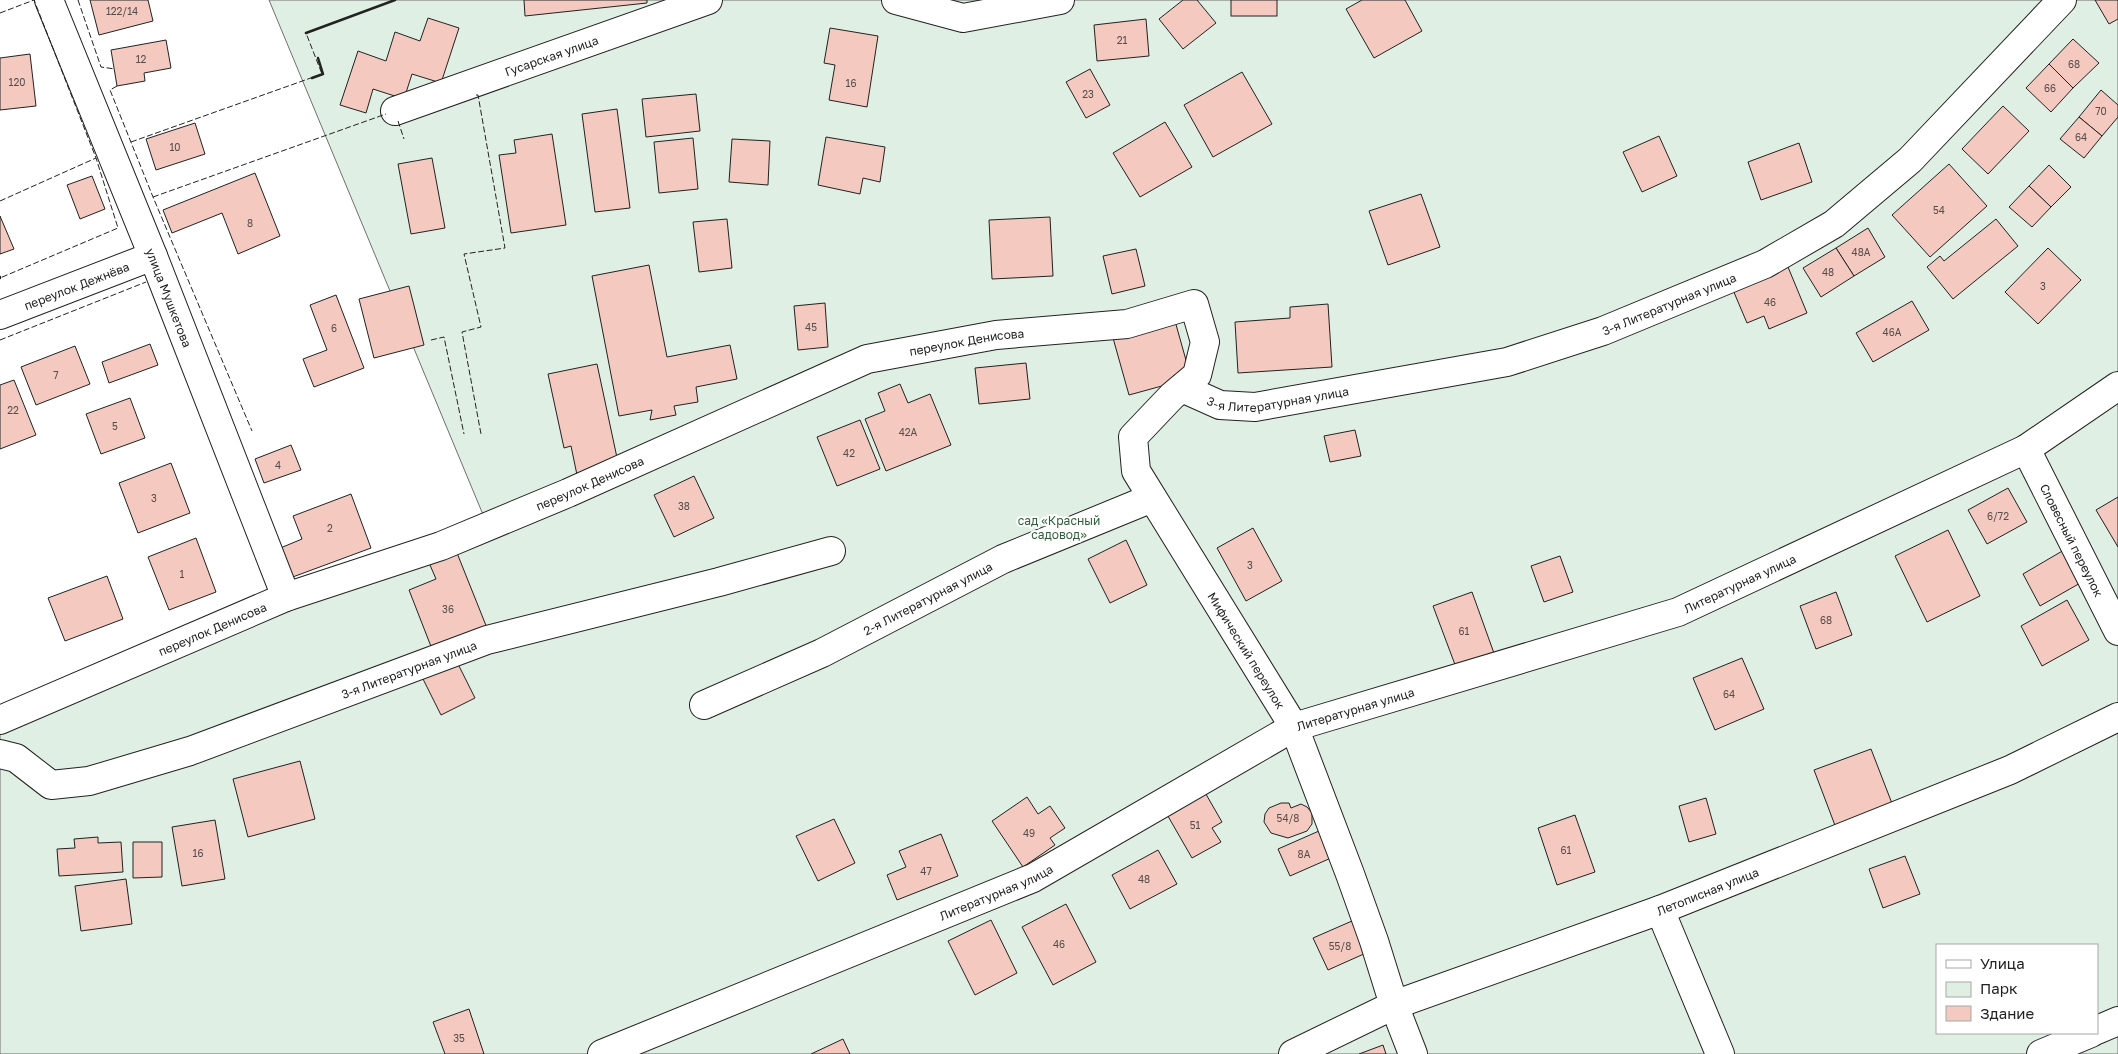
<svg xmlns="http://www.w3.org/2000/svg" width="2118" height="1054" font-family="'Golos Text',sans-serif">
  <rect width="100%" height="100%" fill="#fff"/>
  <path fill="#e0efe3" stroke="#6f6f6f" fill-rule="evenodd" d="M 269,0 L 2118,0 L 2118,1054 L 0,1054 L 0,733 L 290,607 L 489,529 ZM 1937,945 L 2097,945 L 2097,1033 L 1937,1033 Z"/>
  <g fill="#f3c9c0" stroke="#222">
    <polygon points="90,0 148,0 153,21 99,35"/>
    <polygon points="524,0 647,0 647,3 525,16"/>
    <polygon points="1183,0 1197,0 1216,23 1183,49 1159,19"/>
    <rect x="1231" y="0" width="46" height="16"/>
    <polygon points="1362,0 1405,0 1422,31 1374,58 1346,9"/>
    <polygon points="2095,0 2118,0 2118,19 2109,24"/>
    <polygon points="428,18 459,28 441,83 412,74 404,99 373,89 366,113 340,105 358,51 386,61 395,32 420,41"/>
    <polygon points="1146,19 1149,56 1097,61 1094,25"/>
    <polygon points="830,28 878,36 867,107 829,100 835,65 824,63"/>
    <polygon points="2073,39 2099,63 2073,88 2049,64"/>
    <polygon points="166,40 171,68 144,73 145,81 117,86 111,50"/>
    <polygon points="30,54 36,106 0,110 0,58"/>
    <polygon points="2049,64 2073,88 2051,112 2026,88"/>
    <polygon points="1090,69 1110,105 1086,118 1066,82"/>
    <polygon points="1242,72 1272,124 1213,157 1184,105"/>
    <polygon points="2101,90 2118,105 2118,117 2102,136 2079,117"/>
    <polygon points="696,94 700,131 646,137 642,99"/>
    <polygon points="2003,106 2029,131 1988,174 1962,149"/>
    <polygon points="617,109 630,208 595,212 582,114"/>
    <polygon points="2079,117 2102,136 2084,158 2060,139"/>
    <polygon points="1165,122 1192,167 1140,197 1113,153"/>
    <polygon points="195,123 205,154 156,170 146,139"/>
    <polygon points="552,134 566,225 511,233 499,155 516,153 514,140"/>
    <polygon points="1659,136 1677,176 1642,192 1623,152"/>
    <polygon points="826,137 885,147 880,182 863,178 860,194 818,185"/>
    <polygon points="693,138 698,189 659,193 654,142"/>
    <polygon points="732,139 770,141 768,185 729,182"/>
    <polygon points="1799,143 1812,182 1761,200 1748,162"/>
    <polygon points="432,158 445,228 411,234 398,164"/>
    <polygon points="1949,164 1987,206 1930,257 1892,215"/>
    <polygon points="2049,165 2071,187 2051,207 2029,186"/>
    <polygon points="255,173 280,236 238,254 222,213 172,233 163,210"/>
    <polygon points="92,176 105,209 80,219 67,185"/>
    <polygon points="2029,186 2051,207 2032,227 2009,207"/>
    <polygon points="1421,194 1440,247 1388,265 1369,211"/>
    <polygon points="0,216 14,249 0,254"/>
    <polygon points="1050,217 1053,276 992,279 989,220"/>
    <polygon points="727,219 732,268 699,272 693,222"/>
    <polygon points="1996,219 2018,246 1953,299 1927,267 1940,256 1944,261"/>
    <polygon points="1868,228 1885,257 1854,276 1836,248"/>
    <polygon points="1836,248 1854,276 1821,297 1803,268"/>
    <polygon points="2048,248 2081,280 2038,324 2005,292"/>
    <polygon points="1136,249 1145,286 1112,294 1103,256"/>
    <polygon points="649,265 667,357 730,345 737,379 696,387 698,402 674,406 676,415 650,420 652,410 619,416 592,276"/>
    <polygon points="1788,267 1807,313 1769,329 1764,316 1747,323 1733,290"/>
    <polygon points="409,286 424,345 374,358 359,299"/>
    <polygon points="336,295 364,368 314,387 303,359 327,350 310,305"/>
    <polygon points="1912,301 1929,330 1873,362 1856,333"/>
    <polygon points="825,303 828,347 798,350 794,306"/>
    <polygon points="1328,304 1332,367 1238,373 1235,322 1290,318 1290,307"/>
    <polygon points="1175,321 1191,378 1129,395 1113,338"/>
    <polygon points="150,344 158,365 109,383 102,362"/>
    <polygon points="75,346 90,384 36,405 21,367"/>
    <polygon points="1026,363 1030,399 979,404 975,368"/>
    <polygon points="597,364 619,467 577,475 571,446 564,448 548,374"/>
    <polygon points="14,380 36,435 0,449 0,385"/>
    <polygon points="900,384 908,403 930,394 951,445 886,471 865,419 885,411 878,393"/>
    <polygon points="130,398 145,438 101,454 86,414"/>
    <polygon points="860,420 880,469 837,486 817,437"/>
    <polygon points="1355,430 1361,456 1330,462 1324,436"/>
    <polygon points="291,445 301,470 264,483 255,459"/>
    <polygon points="171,463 190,513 138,533 119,483"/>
    <polygon points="694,476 714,518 674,537 654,495"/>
    <polygon points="2008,488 2027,522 1987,544 1968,510"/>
    <polygon points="351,494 371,548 290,578 278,549 302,539 293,516"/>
    <polygon points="2118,497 2118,547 2096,510"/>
    <polygon points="1253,528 1282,581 1246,601 1217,548"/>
    <polygon points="1948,530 1980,596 1927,622 1895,556"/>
    <polygon points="196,538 216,592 169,610 148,557"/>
    <polygon points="1126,540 1147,585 1110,603 1088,559"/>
    <polygon points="455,548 487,628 432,649 409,590 436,579 427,558"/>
    <polygon points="2064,550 2082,582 2040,606 2023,574"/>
    <polygon points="1560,556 1573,592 1544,602 1531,566"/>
    <polygon points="107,576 123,619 65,641 48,598"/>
    <polygon points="1472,592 1495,656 1457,670 1433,606"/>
    <polygon points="1836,592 1852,635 1816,649 1800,606"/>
    <polygon points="2067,600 2089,640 2042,666 2021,626"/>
    <polygon points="455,658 475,698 441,715 421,675"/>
    <polygon points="1742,658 1764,709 1715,730 1693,678"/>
    <polygon points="1871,749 1893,806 1836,828 1814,770"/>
    <polygon points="300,761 315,819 248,837 233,779"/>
    <polygon points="1203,789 1222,822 1212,828 1221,842 1192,858 1165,811"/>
    <polygon points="1027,797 1038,814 1050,806 1065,828 1050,838 1055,845 1023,867 992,821"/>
    <polygon points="1706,798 1716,834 1689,842 1679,806"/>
    <polygon points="1281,803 1289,803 1291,808 1301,804 1307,807 1312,813 1312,824 1307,831 1288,838 1271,833 1264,822 1265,814 1269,808"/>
    <polygon points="1575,815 1595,872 1557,885 1538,828"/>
    <polygon points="834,819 855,863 818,881 796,836"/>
    <polygon points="215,820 225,879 182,886 172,827"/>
    <polygon points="1319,831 1331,858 1290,876 1278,849"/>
    <polygon points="941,834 958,876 897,900 887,875 906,867 899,851"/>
    <polygon points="98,837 98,843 121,842 123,872 59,876 57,849 75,848 74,839"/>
    <polygon points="133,842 162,842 162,877 133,878"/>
    <polygon points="1158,850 1177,884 1130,909 1112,875"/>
    <polygon points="1905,856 1920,894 1883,908 1869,869"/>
    <polygon points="126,879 132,924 81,931 75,886"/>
    <polygon points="1066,904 1096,962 1053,985 1022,927"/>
    <polygon points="991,920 1017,973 975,995 948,941"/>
    <polygon points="1352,921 1366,953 1328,970 1313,938"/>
    <polygon points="469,1009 484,1054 445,1054 433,1022"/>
    <polygon points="843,1039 850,1054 811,1054"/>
    <polygon points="1383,1045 1386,1054 1359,1054"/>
  </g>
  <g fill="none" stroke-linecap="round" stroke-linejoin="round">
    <g stroke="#222" stroke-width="30">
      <g id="minor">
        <path id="s1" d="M 49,0 L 153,256 L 286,597"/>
        <polyline points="896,0 963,18 1060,0"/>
        <path id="s2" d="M 395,111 L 708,0"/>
        <path id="s3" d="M 0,315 L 153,256"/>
        <path id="s4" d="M 1182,388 L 1220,405 L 1255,407 L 1507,362 L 1603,331 L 1765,264 L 1834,224 L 1910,160 L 2062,0"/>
        <path id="s5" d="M 2026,449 L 2118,631"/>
        <path id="s6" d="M 704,705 L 822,653 L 1003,559 L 1152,498"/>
        <path id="s7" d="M 0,720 L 286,597 L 441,546 L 568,493 L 867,359 L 996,335 L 1127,324 L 1194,304 L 1205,342 L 1197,375 L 1172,396 L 1133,437 L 1136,471 L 1294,727 L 1350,874 L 1374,941 L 1394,1005 L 1413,1054"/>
        <path id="s8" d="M 0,754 L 16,758 L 51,785 L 89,781 L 190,751 L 487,640 L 719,582 L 831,551"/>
        <polyline points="1660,910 1720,1054"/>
        <polyline points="2097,1030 2118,1021"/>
        <path id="s9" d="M 602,1054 L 1033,878 L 1294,727 L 1678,612 L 2026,449 L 2118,386"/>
        <path id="s10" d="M 1293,1054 L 1394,1005 L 1660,910 L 2010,770 L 2118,717"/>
        <polyline points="2041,1054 2091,1033"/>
      </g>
    </g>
    <use href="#minor" stroke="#fff" stroke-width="28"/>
    <g stroke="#222" stroke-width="1" stroke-dasharray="6 2.5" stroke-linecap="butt">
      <polyline points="78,0 101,67 115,69"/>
      <polyline points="0,13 34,0 96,158 118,228 0,278"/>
      <polyline points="117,86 110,90 153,197 252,431"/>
      <polyline points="476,95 478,95 505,248 464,254 481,327 462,332 481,434"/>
      <polyline points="398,121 404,139"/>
      <polyline points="131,142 322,74 306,33 394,0"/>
      <polyline points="153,197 386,114"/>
      <polyline points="0,201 96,158"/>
      <polyline points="0,340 146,282"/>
      <polyline points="431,340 444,337 464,434"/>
    </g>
    <g stroke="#222" stroke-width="2.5">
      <polyline points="306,33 395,0"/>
      <polyline points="312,78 323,74 318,58"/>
      <polyline points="0,277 0,278"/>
    </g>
  </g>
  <g text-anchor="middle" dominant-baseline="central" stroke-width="4" stroke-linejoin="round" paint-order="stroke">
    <g font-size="10" fill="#564c4a">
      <text x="122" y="11">122/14</text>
      <text x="1122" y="40">21</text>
      <text x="141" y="59">12</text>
      <text x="2074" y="64">68</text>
      <text x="17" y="82">120</text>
      <text x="851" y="83">16</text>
      <text x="2050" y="88">66</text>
      <text x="1088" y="94">23</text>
      <text x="2101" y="111">70</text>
      <text x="2081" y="137">64</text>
      <text x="175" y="147">10</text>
      <text x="1939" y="210">54</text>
      <text x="250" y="223">8</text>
      <text x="1861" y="252">48А</text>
      <text x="1828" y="272">48</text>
      <text x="2043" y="286">3</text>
      <text x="1770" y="302">46</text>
      <text x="811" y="327">45</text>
      <text x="334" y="328">6</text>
      <text x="1892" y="332">46А</text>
      <text x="56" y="375">7</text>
      <text x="13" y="410">22</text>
      <text x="115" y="426">5</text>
      <text x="908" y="432">42А</text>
      <text x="849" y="453">42</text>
      <text x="278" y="465">4</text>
      <text x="154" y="498">3</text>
      <text x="684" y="506">38</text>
      <text x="1998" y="516">6/72</text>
      <text x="330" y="528">2</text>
      <text x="1250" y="565">3</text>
      <text x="182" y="574">1</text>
      <text x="448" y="609">36</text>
      <text x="1826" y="620">68</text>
      <text x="1464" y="631">61</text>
      <text x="1729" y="694">64</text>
      <text x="1288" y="818">54/8</text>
      <text x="1195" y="825">51</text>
      <text x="1029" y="833">49</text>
      <text x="1566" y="850">61</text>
      <text x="198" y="853">16</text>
      <text x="1304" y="854">8А</text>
      <text x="926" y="871">47</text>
      <text x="1144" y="879">48</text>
      <text x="1059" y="944">46</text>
      <text x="1340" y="946">55/8</text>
      <text x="459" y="1038">35</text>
    </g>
    <g font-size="12" fill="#222" stroke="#fff">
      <text stroke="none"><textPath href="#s2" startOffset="166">Гусарская улица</textPath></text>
      <text stroke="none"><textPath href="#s3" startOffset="82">переулок Дежнёва</textPath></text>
      <text stroke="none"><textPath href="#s1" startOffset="321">улица Мушкетова</textPath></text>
      <text stroke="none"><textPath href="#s4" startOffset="505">3-я Литературная улица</textPath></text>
      <text stroke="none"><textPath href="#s7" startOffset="1041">переулок Денисова</textPath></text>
      <text stroke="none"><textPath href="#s4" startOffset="100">3-я Литературная улица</textPath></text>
      <text stroke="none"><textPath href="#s7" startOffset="636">переулок Денисова</textPath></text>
      <text stroke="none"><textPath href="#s5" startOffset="102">Словесный переулок</textPath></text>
      <text stroke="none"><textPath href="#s9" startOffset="1236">Литературная улица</textPath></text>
      <text stroke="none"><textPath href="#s6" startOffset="248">2-я Литературная улица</textPath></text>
      <text stroke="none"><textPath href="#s7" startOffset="231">переулок Денисова</textPath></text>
      <text stroke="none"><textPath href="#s7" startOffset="1680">Мифический переулок</textPath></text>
      <text stroke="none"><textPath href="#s8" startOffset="438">3-я Литературная улица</textPath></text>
      <text stroke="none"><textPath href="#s9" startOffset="831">Литературная улица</textPath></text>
      <text stroke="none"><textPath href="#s10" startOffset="446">Летописная улица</textPath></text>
      <text stroke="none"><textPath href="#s9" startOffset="426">Литературная улица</textPath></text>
    </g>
    <g font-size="12" fill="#2f5e38" stroke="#fff">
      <text x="1059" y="520">сад «Красный<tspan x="1059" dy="14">садовод»</tspan></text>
    </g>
  </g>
  <rect x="1936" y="944" width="162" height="90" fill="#ffffff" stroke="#a7a7a7"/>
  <rect x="1946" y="960" width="25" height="8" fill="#ffffff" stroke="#a7a7a7"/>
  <text x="1980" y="969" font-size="15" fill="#222222">Улица</text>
  <rect x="1946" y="982" width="25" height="15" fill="#e0efe3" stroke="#a7a7a7"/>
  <text x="1980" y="994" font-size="15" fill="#222222">Парк</text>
  <rect x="1946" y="1006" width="25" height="15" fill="#f3c9c0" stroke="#a7a7a7"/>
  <text x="1980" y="1019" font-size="15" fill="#222222">Здание</text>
</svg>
